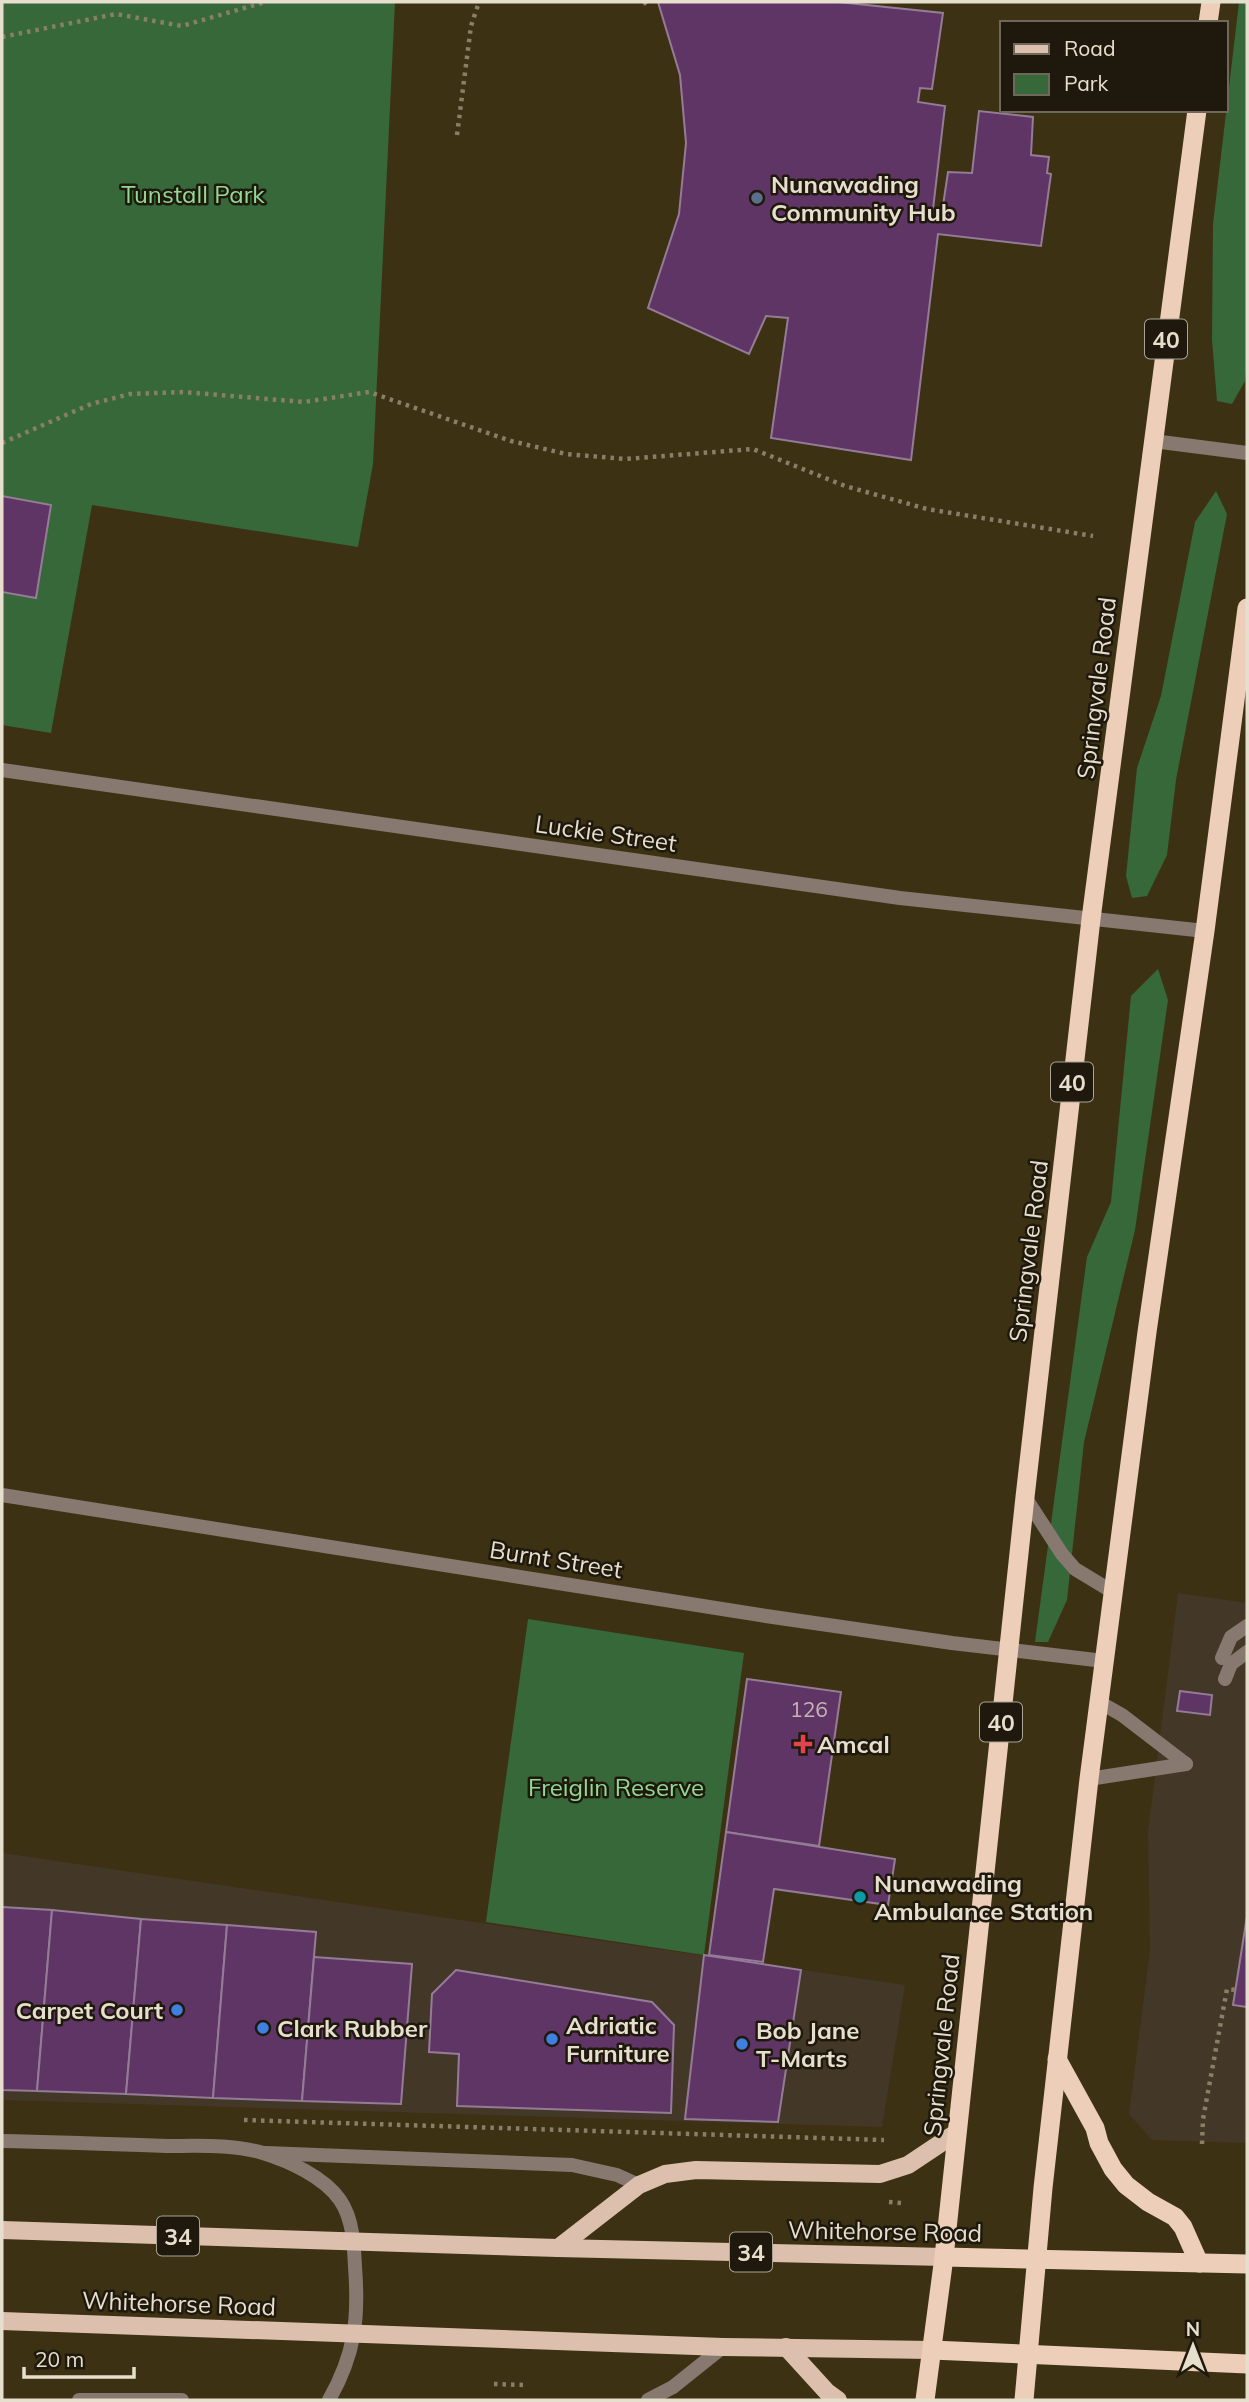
<svg xmlns="http://www.w3.org/2000/svg" width="1249" height="2402" font-family="Mulish,sans-serif">
  <rect width="100%" height="100%" fill="#3d3113"/>
  <g fill="#433828">
    <polygon points="1178,1593 1247,1603 1247,2143 1152,2140 1129,2114 1150,1951 1148,1832"/>
    <polygon points="2,1853 905,1985 882,2127 2,2100"/>
  </g>
  <g fill="#366839">
    <polygon points="2,2 395,2 373,464 358,547 92,505 51,733 2,725"/>
    <polygon points="1239,2 1247,2 1247,361 1245,381 1232,404 1217,401 1212,340 1213,224"/>
    <polygon points="1216,491 1227,514 1176,780 1167,855 1147,896 1132,898 1126,876 1137,768 1161,696 1195,522"/>
    <polygon points="1158,969 1168,1000 1135,1230 1084,1442 1067,1600 1048,1642 1035,1642 1087,1257 1111,1202 1131,996"/>
    <polygon points="528,1619 744,1653 704,1955 486,1922"/>
  </g>
  <g fill="#5f3565" stroke="#947c97" stroke-width="2">
    <polygon points="658,2 838,2 943,13 932,89 920,88 918,102 945,106 932,218 941,219 948,172 972,173 979,111 1033,117 1031,155 1049,157 1047,173 1051,174 1041,246 938,234 911,460 771,438 788,318 766,316 749,354 648,308 679,214 686,143 680,75"/>
    <polygon points="2,496 51,505 36,598 2,592"/>
    <polygon points="747,1679 841,1692 819,1846 726,1832"/>
    <polygon points="1180,1691 1212,1695 1210,1715 1177,1711"/>
    <polygon points="726,1832 895,1859 888,1905 774,1889 763,1962 709,1955"/>
    <polygon points="2,1907 52,1910 37,2091 2,2090"/>
    <polygon points="52,1910 141,1919 126,2094 37,2091"/>
    <polygon points="1247,1916 1247,2007 1233,2005"/>
    <polygon points="141,1919 227,1925 213,2098 126,2094"/>
    <polygon points="227,1925 316,1932 302,2101 213,2098"/>
    <polygon points="704,1955 801,1970 778,2122 685,2119"/>
    <polygon points="314,1957 412,1964 401,2104 302,2101"/>
    <polygon points="456,1970 652,2002 674,2025 671,2113 457,2106 459,2054 429,2052 432,1994"/>
  </g>
  <g fill="none" stroke-linecap="round" stroke-linejoin="round">
    <g stroke="#897f67" stroke-width="4.5" stroke-dasharray="3.5 5" stroke-linecap="butt">
      <polyline points="644,2 647,5"/>
      <polyline points="2,37 116,14 182,26 265,2"/>
      <polyline points="457,135 471,26 479,2"/>
      <polyline points="2,443 91,404 130,394 183,392 304,402 369,392 511,441 566,454 625,459 753,449 845,486 927,509 1093,536"/>
      <polyline points="244,2120 884,2140"/>
      <polyline points="1202,2144 1203,2119 1227,1989 1236,1990"/>
      <polyline points="889,2202 902,2203"/>
      <polyline points="494,2384 525,2385"/>
    </g>
    <g stroke="#877970" stroke-width="14">
      <polyline points="1025,1497 1062,1554 1075,1569 1113,1592"/>
      <polyline points="1222,1658 1231,1637 1247,1626"/>
      <polyline points="1225,1679 1231,1664 1247,1652"/>
      <polyline points="1099,1702 1122,1715 1186,1764"/>
      <polyline points="1089,1779 1186,1764"/>
      <polyline points="266,2153 572,2165 617,2175 639,2185"/>
    </g>
    <g stroke="#877970" stroke-width="14">
      <polyline points="1153,441 1247,453"/>
      <polyline points="2,770 900,898 1205,931"/>
      <polyline points="2,1495 766,1616 952,1643 1104,1661"/>
      <path d="M 2,2141 C 57,2142 112,2144 167,2146 C 198,2146 233,2144 263,2153 C 289,2161 324,2177 340,2200 C 353,2219 354,2245 355,2267 C 359,2319 355,2354 329,2400"/>
      <polyline points="79,2400 182,2400"/>
      <polyline points="648,2400 673,2387 723,2347"/>
    </g>
    <g stroke="#dcc0ad" stroke-width="18">
      <polyline points="2,2230 558,2248 944,2257"/>
      <polyline points="558,2248 639,2185 665,2174 696,2170 880,2174 908,2165 956,2133"/>
      <polyline points="2,2321 723,2347 932,2350"/>
      <polyline points="786,2347 827,2392 838,2400"/>
    </g>
    <g stroke="#ecceb9" stroke-width="19">
      <polyline points="1208,23 1211,2"/>
      <polyline points="1057,2059 1095,2128 1099,2143 1113,2169 1126,2185 1148,2202 1175,2217 1183,2227 1199,2263"/>
      <polyline points="944,2257 1247,2264"/>
      <polyline points="932,2350 1247,2364"/>
      <polyline points="925,2400 944,2257 1025,1497 1091,919 1197,110"/>
      <polyline points="1024,2400 1043,2188 1089,1779 1147,1332 1205,931 1247,608"/>
    </g>
  </g>
  <circle fill="#5c6f8a" stroke="#1f190d" stroke-width="2.5" cx="757" cy="198" r="7"/>
  <path fill="#e0444e" stroke="#1f190d" stroke-width="2.5" d="M799.5 1733.5h7v7h7v7h-7v7h-7v-7h-7v-7h7z"/>
  <circle fill="#0f9aa8" stroke="#1f190d" stroke-width="2.5" cx="860" cy="1897" r="7"/>
  <g fill="#3f7fe0" stroke="#1f190d" stroke-width="2.5">
    <circle cx="177" cy="2010" r="7"/>
    <circle cx="263" cy="2028" r="7"/>
    <circle cx="552" cy="2039" r="7"/>
    <circle cx="742" cy="2044" r="7"/>
  </g>
  <g text-anchor="middle" dominant-baseline="central" stroke-width="5" stroke-linejoin="round" paint-order="stroke">
    <g font-size="21" fill="#c4b4b4">
      <text x="809" y="1709">126</text>
    </g>
    <g fill="#1f190d" stroke="#aaa494" stroke-width="2">
      <rect x="1145" y="319.5" width="42" height="39" rx="5"/>
      <rect x="1051" y="1062.5" width="42" height="39" rx="5"/>
      <rect x="980" y="1702.5" width="42" height="39" rx="5"/>
      <rect x="157" y="2216.5" width="42" height="39" rx="5"/>
      <rect x="730" y="2232.5" width="42" height="39" rx="5"/>
    </g>
    <g font-size="23" font-weight="bold" fill="#e6dfce">
      <text x="1166" y="339">40</text>
      <text x="1072" y="1082">40</text>
      <text x="1001" y="1722">40</text>
      <text x="178" y="2236">34</text>
      <text x="751" y="2252">34</text>
    </g>
    <g font-size="24" font-weight="bold" fill="#e6dfce" stroke="#1f190d" text-anchor="start">
      <text x="771" y="184">Nunawading<tspan x="771" dy="28">Community Hub</tspan></text>
      <text x="817" y="1744">Amcal</text>
      <text x="874" y="1883">Nunawading<tspan x="874" dy="28">Ambulance Station</tspan></text>
      <text x="163" y="2010" text-anchor="end">Carpet Court</text>
      <text x="566" y="2025">Adriatic<tspan x="566" dy="28">Furniture</tspan></text>
      <text x="277" y="2028">Clark Rubber</text>
      <text x="756" y="2030">Bob Jane<tspan x="756" dy="28">T-Marts</tspan></text>
    </g>
    <g font-size="24" fill="#90da93" stroke="#1f190d">
      <text x="193" y="194">Tunstall Park</text>
      <text x="616" y="1787">Freiglin Reserve</text>
    </g>
    <g font-size="24" fill="#e6dfce" stroke="#1f190d">
      <text transform="translate(1096 688) rotate(-83)">Springvale Road</text>
      <text transform="translate(606 833) rotate(8)">Luckie Street</text>
      <text transform="translate(1028 1251) rotate(-83)">Springvale Road</text>
      <text transform="translate(556 1559) rotate(9)">Burnt Street</text>
      <text transform="translate(941 2045) rotate(-84)">Springvale Road</text>
      <text transform="translate(885 2231) rotate(1)">Whitehorse Road</text>
      <text transform="translate(179 2303) rotate(2)">Whitehorse Road</text>
    </g>
  </g>
  <rect width="1249" height="2402" fill="none" stroke="#e6dfce" stroke-width="7"/>
  <rect x="1000" y="21" width="228" height="91" fill="#1f190d" stroke="#6f685a" stroke-width="2"/>
  <rect x="1014" y="44" width="35" height="10" fill="#dcc0ad" stroke="#6f685a" stroke-width="2"/>
  <text x="1064" y="56" font-size="21" fill="#e6dfce">Road</text>
  <rect x="1014" y="74" width="35" height="21" fill="#366839" stroke="#6f685a" stroke-width="2"/>
  <text x="1064" y="91" font-size="21" fill="#e6dfce">Park</text>
  <g transform="translate(1193 2346)" stroke="#1f190d" stroke-width="5" paint-order="stroke">
  <path d="M0-5L12 26L0 18L-12 26Z" fill="#e6dfce"/>
  <text y="-10" font-size="19" font-weight="bold" text-anchor="middle" fill="#e6dfce">N</text>
  </g>
  <path d="M24 2367v10h110v-10" fill="none" stroke="#e6dfce" stroke-width="3.5"/>
  <text x="35" y="2367" font-size="21" fill="#e6dfce" stroke="#1f190d" stroke-width="5" paint-order="stroke">20 m</text>
</svg>
